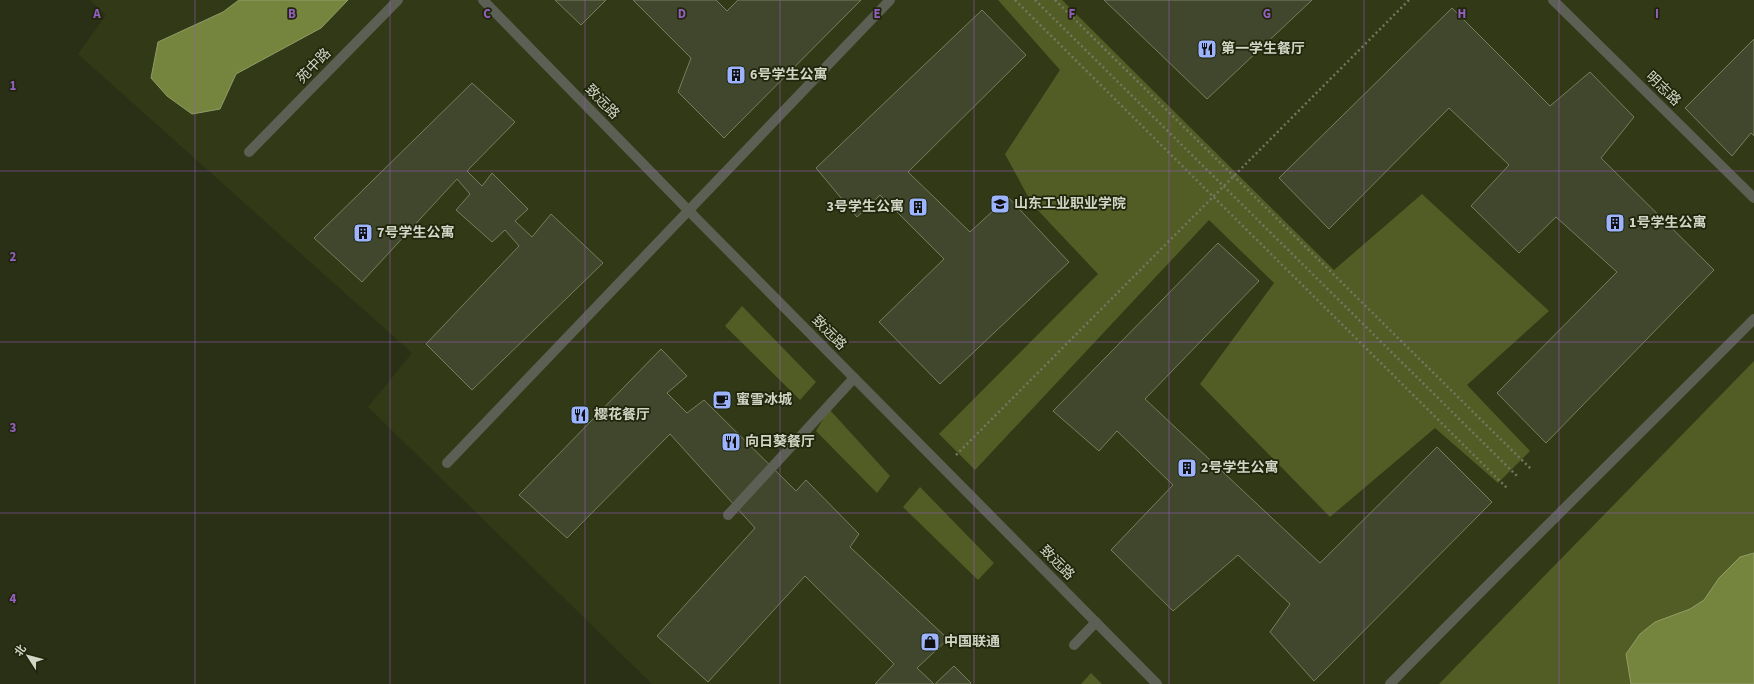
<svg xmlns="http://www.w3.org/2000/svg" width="1754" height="684" font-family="'Source Sans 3','Noto Sans SC',sans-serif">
  <rect width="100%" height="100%" fill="#2a3016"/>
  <polygon fill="#323917" points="90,0 1754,0 1754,684 652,684 368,407 412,353 78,54 106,15"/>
  <g fill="#515d25">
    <polygon points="998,0 1062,0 1334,270 1422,194 1549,311 1467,385 1530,451 1498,483 1435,428 1330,517 1200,384 1274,283 1209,220 975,470 939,434 1098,274 1032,204 1005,154 1060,70"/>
    <polygon points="742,306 816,382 800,400 725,326"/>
    <polygon points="1754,361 1754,684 1439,684"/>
    <polygon points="829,409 890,476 877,493 816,431"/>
    <polygon points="920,487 994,563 978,580 903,507"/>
    <polygon points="1091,673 1102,684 1081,684"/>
  </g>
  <g fill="#76853e" stroke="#919d66">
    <polygon points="239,0 348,0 321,28 236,74 220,109 192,114 167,96 151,78 158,42 223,12"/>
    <polygon points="1754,553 1754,684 1631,684 1626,654 1640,634 1655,622 1690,609 1704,600 1719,578 1740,557"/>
  </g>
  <g fill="#41472c" stroke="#767e60">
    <polygon points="555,0 606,0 581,25"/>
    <polygon points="633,0 716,0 727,11 738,0 861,0 724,138 678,92 691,58"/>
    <polygon points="1104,0 1312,0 1207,99"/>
    <polygon points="1452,8 1550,106 1590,72 1634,117 1601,158 1714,270 1546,443 1497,393 1617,272 1556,217 1519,253 1471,206 1509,165 1449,108 1329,229 1279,178"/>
    <polygon points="982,10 1026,55 908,172 970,232 1008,197 1069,262 940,384 879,322 944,259 880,195 857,217 816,168"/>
    <polygon points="1754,39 1754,136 1751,133 1732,156 1685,108"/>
    <polygon points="472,83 515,122 467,171 482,186 492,173 528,209 515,221 532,237 551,214 603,263 472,390 426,344 519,246 505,230 492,242 456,210 470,194 457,179 362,282 314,238"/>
    <polygon points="1218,243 1259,281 1145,399 1320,563 1437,447 1492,502 1314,681 1270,632 1290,604 1238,555 1173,611 1111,550 1173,485 1117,431 1099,451 1053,411"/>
    <polygon points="661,349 687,376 667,393 687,413 704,400 796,491 806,480 859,534 850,547 948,639 917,668 934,684 875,684 894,664 805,576 708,682 657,636 755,528 670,434 567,538 519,495"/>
    <polygon points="954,666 971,683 970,684 935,684"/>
  </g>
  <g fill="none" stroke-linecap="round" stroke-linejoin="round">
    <g stroke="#737863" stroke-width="2.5" stroke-dasharray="2 3" stroke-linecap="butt">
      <polyline points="1015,0 1508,489"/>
      <polyline points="1035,0 1517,476"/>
      <polyline points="1055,0 1531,469"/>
      <polyline points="956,455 1409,0"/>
    </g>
    <g stroke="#5c5f53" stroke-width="10">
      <polyline points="483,0 689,211 1157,684"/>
      <polyline points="1553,0 1754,198"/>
      <polyline points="249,152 398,0"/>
      <polyline points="447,463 890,0"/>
      <polyline points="728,515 854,378"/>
      <polyline points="1074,645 1096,622"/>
      <path d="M 1390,684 C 1510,561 1633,441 1754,319"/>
    </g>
  </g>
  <path fill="none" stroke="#955fc1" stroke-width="1" stroke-opacity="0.55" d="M 195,0 L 195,684M 390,0 L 390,684M 585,0 L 585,684M 780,0 L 780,684M 974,0 L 974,684M 1169,0 L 1169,684M 1364,0 L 1364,684M 1559,0 L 1559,684M 0,171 L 1754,171M 0,342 L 1754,342M 0,513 L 1754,513"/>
  <defs>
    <g id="restaurant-square" transform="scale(1)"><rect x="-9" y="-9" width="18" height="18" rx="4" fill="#9cb4fd" stroke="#20260c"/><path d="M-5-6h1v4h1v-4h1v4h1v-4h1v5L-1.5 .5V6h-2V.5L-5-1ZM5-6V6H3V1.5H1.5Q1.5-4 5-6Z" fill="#111"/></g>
    <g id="building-square" transform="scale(1)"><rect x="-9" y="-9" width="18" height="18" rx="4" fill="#9cb4fd" stroke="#20260c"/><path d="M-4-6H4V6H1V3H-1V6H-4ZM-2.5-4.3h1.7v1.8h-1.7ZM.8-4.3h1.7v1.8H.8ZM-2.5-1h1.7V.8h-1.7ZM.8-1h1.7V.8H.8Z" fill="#111"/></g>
    <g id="university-square" transform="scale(1)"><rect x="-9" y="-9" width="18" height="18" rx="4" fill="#9cb4fd" stroke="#20260c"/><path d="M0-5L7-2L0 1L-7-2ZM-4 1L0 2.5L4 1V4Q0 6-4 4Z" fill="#111"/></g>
    <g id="cafe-square" transform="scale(1)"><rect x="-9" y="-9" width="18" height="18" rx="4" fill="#9cb4fd" stroke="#20260c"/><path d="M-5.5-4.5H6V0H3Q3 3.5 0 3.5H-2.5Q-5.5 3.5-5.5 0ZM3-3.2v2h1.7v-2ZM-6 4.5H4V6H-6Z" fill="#111"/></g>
    <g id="shop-square" transform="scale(1)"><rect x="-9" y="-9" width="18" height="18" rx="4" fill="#9cb4fd" stroke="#20260c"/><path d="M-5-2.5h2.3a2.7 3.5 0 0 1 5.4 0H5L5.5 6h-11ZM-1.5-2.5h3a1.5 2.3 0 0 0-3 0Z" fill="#111"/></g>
  </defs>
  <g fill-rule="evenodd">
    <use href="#restaurant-square" x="1207" y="49"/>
    <use href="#building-square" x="736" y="75"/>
    <use href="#university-square" x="1000" y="204"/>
    <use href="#building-square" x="918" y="207"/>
    <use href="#building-square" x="1615" y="223"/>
    <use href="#building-square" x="363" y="233"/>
    <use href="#cafe-square" x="722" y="400"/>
    <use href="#restaurant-square" x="580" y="415"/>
    <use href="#restaurant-square" x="731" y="442"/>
    <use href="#building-square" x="1187" y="468"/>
    <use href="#shop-square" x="930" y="642"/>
  </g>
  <g text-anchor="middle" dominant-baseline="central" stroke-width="3.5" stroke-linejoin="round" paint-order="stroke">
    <g font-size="14" font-weight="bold" fill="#d1d5c5" stroke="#20260c" text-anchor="start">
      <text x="1221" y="49">第一学生餐厅</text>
      <text x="750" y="75">6号学生公寓</text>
      <text x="1014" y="204">山东工业职业学院</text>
      <text x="904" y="207" text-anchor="end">3号学生公寓</text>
      <text x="1629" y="223">1号学生公寓</text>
      <text x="377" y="233">7号学生公寓</text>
      <text x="736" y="400">蜜雪冰城</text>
      <text x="594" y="415">樱花餐厅</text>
      <text x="745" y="442">向日葵餐厅</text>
      <text x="1201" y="468">2号学生公寓</text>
      <text x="944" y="642">中国联通</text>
    </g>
    <g font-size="14" fill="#d1d5c5" stroke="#20260c">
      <text transform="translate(314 66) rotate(-46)">苑中路</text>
      <text transform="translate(1663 89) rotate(44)">明志路</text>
      <text transform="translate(602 102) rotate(46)">致远路</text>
      <text transform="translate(829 333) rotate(45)">致远路</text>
      <text transform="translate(1057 563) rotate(45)">致远路</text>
    </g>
  </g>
  <g font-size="13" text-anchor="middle" font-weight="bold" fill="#955fc1" stroke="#20260c" stroke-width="3.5" stroke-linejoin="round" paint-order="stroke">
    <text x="97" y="18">A</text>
    <text x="292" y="18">B</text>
    <text x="487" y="18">C</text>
    <text x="682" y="18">D</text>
    <text x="877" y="18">E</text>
    <text x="1072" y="18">F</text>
    <text x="1267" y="18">G</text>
    <text x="1462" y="18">H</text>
    <text x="1657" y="18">I</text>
    <text x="13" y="90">1</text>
    <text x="13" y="261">2</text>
    <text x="13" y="432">3</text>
    <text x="13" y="603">4</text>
  </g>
  <g transform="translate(28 656) rotate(306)" stroke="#20260c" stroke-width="3" paint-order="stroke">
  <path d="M0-3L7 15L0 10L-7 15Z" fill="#d1d5c5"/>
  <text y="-6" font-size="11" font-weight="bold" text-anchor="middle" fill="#d1d5c5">北</text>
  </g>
</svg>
